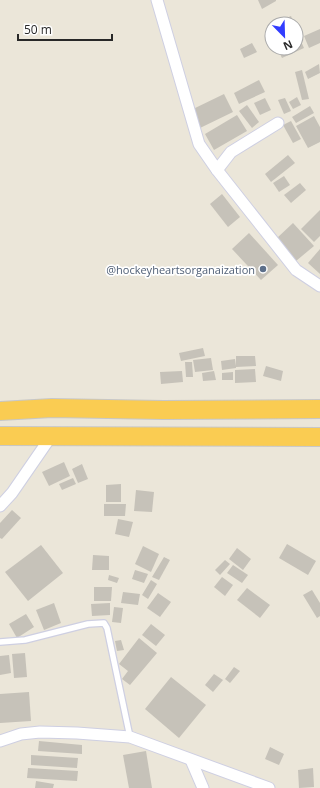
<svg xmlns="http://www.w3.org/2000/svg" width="320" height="788" font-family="'Open Sans',sans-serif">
  <rect width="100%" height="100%" fill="#ebe6d9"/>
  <g fill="#c6c2b9">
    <polygon points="258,0 276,0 276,1 262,9"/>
    <polygon points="291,16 294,24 272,24 272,40 267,26"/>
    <polygon points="320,29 320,43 309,48 304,36"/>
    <polygon points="299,37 304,48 282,58 277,48 296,48 296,38"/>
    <polygon points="252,43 257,52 244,58 240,49"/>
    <polygon points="319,64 320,73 308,79 305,72"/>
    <polygon points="302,70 309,99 302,100 295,72"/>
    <polygon points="259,80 265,92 239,104 234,93"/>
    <polygon points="224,94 233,112 200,128 191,110"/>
    <polygon points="297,97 301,105 293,109 289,102"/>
    <polygon points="265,98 271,110 260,115 254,103"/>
    <polygon points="285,98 291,111 284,114 278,100"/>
    <polygon points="247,105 259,122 252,128 239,111"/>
    <polygon points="310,106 314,113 296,123 292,117"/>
    <polygon points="237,115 247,131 214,150 205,134"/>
    <polygon points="314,116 320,127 320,142 308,148 296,126"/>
    <polygon points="291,121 301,139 293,143 283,125"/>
    <polygon points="288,155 295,163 271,182 265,174"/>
    <polygon points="284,176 290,185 279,192 273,183"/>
    <polygon points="300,183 306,190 291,203 284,195"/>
    <polygon points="222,194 240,217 228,227 210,204"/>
    <polygon points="320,210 320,236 314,242 301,229"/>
    <polygon points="293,223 314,246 296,261 276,239"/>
    <polygon points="249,233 278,265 261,280 232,249"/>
    <polygon points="320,249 320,274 308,263"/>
    <polygon points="203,348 205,356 181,361 179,353"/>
    <polygon points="236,356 255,356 256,366 236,367 236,368 222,370 221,361 235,359 236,366"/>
    <polygon points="211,358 213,370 195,372 193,360"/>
    <polygon points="185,362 192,362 193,377 186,377"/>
    <polygon points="266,366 283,371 281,381 263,376"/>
    <polygon points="255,369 256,382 235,383 235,370"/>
    <polygon points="182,371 183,382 161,384 160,372"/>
    <polygon points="214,371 216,380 203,381 202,373"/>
    <polygon points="233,372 233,380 222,380 222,373"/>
    <polygon points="64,462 70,476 49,486 42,472"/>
    <polygon points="82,464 88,479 78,483 72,469"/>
    <polygon points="73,478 76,484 62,490 59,484"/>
    <polygon points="121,484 121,502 106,502 106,485"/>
    <polygon points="136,490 154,492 152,512 134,511"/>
    <polygon points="104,504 126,504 125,516 104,516"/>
    <polygon points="12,510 21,518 2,539 0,538 0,523"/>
    <polygon points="118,519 133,522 129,537 115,534"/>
    <polygon points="287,544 316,561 308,575 279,558"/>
    <polygon points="41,545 63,573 28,601 5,572"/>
    <polygon points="143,546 159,554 151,572 135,564"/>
    <polygon points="237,548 251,559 243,570 229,559"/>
    <polygon points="93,555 109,556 109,570 92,570"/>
    <polygon points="164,557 170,560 159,580 152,577"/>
    <polygon points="225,560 230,564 220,575 215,570"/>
    <polygon points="233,565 248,575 242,583 227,573"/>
    <polygon points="135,570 148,574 144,583 132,579"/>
    <polygon points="109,575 119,578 117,583 108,580"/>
    <polygon points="222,577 233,585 225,596 214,587"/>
    <polygon points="151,580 157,584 148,599 142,595"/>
    <polygon points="94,587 112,587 111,601 94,601"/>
    <polygon points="247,588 270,605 260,618 237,600"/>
    <polygon points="312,590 320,603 320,616 317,618 303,595"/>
    <polygon points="123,592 140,594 138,605 121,603"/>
    <polygon points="158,593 171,602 160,617 147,608"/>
    <polygon points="54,603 61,623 44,630 36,610"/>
    <polygon points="110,603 110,615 92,616 91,604"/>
    <polygon points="114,607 123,608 121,623 112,622"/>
    <polygon points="26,614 34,627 17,638 9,624"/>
    <polygon points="151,624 165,635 156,646 142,635"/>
    <polygon points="139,638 157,653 130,685 122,679 128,671 119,664"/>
    <polygon points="121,640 124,650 117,651 115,641"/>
    <polygon points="25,653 27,677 14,678 12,654"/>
    <polygon points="9,655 11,673 0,675 0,656"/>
    <polygon points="234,667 240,671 230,683 225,679"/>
    <polygon points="214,674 223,680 213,692 205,685"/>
    <polygon points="171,677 206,705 179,738 145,709"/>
    <polygon points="29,692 31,721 0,723 0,694"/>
    <polygon points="39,741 82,745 82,754 38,751"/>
    <polygon points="270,747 284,754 279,765 265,759"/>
    <polygon points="146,751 152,788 129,788 123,755"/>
    <polygon points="31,755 78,758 77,768 31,765"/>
    <polygon points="28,768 78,771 77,781 27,778"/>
    <polygon points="313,768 314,787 299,788 298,770"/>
    <polygon points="36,781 54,784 53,788 35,788"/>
  </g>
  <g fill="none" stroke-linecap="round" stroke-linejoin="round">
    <g stroke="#cecfe2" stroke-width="8">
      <polyline id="service" points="0,642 25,640 88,624 104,623 107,628 130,737"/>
    </g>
    <g stroke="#cecfe2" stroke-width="13">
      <g id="minor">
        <polyline points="157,0 199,144 217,170 296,270 320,286"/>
        <polyline points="217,170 231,152 278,123"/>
        <polyline points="0,506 12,493 52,435"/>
        <polyline points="0,741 21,734 40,732 77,733 130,737 269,788"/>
        <polyline points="191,760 203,788"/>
      </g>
    </g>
    <g stroke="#c7c7c7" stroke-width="20">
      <g id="trunk">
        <polyline points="0,411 52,408 163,410 320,409"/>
        <polyline points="0,436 320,437"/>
      </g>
    </g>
    <use href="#service" stroke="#fff" stroke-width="5.5"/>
    <use href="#minor" stroke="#fff" stroke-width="11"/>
    <use href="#trunk" stroke="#facc52" stroke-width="18"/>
  </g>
  <circle fill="#5c6f8a" stroke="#fff" stroke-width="1.5" cx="263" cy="269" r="4"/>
  <g text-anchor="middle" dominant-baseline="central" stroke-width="3.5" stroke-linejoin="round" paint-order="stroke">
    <g font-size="11" fill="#4e5e75" stroke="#fff" text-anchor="end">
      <text x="255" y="269">@hockeyheartsorganaization</text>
    </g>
  </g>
  <g transform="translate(284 36) rotate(157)"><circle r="19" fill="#ffffff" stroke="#a9a9a9"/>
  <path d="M0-3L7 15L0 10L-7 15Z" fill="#323dff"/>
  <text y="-6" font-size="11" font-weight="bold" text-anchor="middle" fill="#282828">N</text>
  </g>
  <path d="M18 34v6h94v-6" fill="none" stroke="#282828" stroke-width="2"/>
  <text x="24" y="34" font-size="12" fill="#282828" stroke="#ffffff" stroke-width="3" paint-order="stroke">50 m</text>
</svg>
